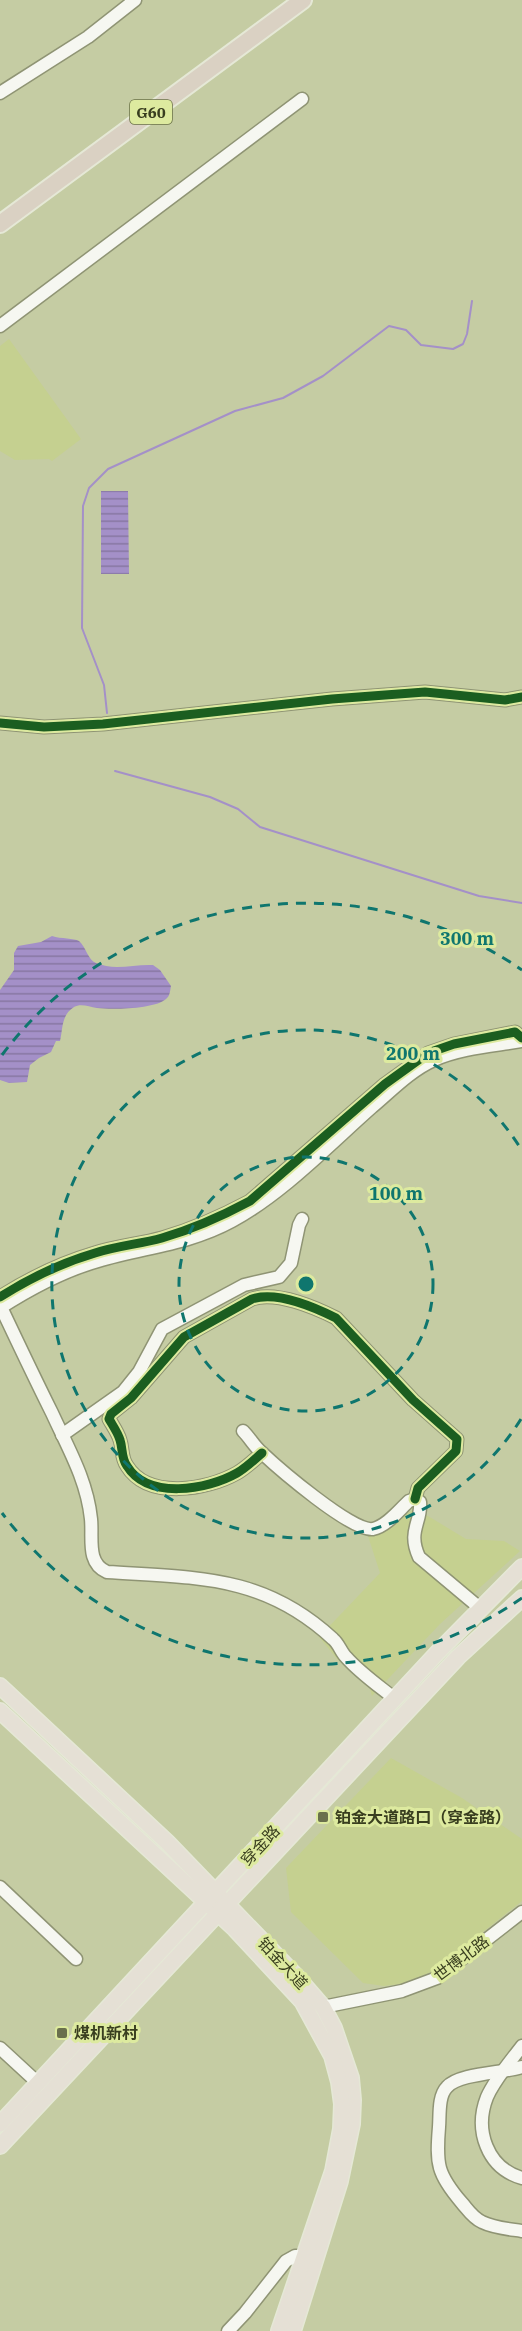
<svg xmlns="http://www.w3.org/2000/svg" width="522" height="2331" font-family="'IBM Plex Serif','Noto Sans SC',serif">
  <defs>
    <pattern id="water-rules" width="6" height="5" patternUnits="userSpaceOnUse" patternTransform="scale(1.5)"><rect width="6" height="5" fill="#a490c8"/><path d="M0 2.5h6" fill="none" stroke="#8777a2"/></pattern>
  </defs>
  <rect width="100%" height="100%" fill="#c5cca3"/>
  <g fill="#c5d090">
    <polygon points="9,339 81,439 52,461 49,459 15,460 0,451 0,346"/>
    <polygon points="412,1510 428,1516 466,1539 504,1541 520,1551 440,1624 372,1696 369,1686 338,1660 319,1637 380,1573 368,1536 377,1535"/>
    <polygon points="391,1758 462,1798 522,1839 522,1901 434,1971 400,1984 384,1986 363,1983 291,1912 286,1868"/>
  </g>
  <g fill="url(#water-rules)">
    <polygon points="101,491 128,491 129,574 101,574"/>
    <path d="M 52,936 C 61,939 74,938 79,941 C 86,947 88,960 96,963 C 114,971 134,964 153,965 L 160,970 L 171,986 C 170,991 170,996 166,999 C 155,1009 112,1010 97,1008 C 89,1007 81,1003 74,1007 C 61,1015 63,1029 60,1041 L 56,1041 L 51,1052 L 39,1058 L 30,1065 L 27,1082 L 9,1083 L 0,1080 L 0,990 L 14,970 L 14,953 L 18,946 L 41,942 Z"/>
  </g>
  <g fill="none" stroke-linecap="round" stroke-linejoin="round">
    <g stroke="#a490c8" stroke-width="2">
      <polyline points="107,713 104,685 82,628 83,506 89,488 108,469 235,411 283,398 323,376 389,326 406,330 421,345 453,349 463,344 467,334 472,301"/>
      <polyline points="115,771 210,797 238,809 260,827 479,896 522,903"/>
    </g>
    <g stroke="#8f9474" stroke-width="15">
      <g id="minor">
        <polyline points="0,93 88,37 135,0"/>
        <polyline points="0,326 302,99"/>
        <polyline points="0,723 44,727 103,724 332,699 425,692 505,700 522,697"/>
        <path d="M 0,1297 C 30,1278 61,1263 95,1253 C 117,1246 140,1244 162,1238 C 193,1229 222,1216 250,1201 L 385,1084 L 428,1053 L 454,1044 L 515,1032 L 522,1038"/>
        <path d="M 0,1305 C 17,1341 34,1377 52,1413 C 68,1448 87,1480 91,1519 C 93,1538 86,1563 107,1572 C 195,1578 263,1574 333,1639 C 339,1644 341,1652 346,1657 C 360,1673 379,1686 395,1699"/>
        <path d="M 0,1308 C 31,1288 63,1271 98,1261 C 144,1247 188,1245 232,1221 C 282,1194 329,1145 372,1107 C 391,1091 411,1070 434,1060 C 461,1048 493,1046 522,1041"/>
        <path d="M 243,1431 C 250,1438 254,1446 261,1452 C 278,1468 352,1532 373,1529 C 387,1526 400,1509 409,1501 L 415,1499 L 420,1502 C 422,1522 407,1531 419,1557 L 481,1609"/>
        <polyline points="62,1435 123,1392 139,1372 162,1329 244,1285 279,1277 291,1263 299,1225 302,1219"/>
        <path d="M 262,1453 C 254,1460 246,1468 237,1473 C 207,1490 148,1500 127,1466 C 121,1458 123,1449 120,1440 C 118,1433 113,1426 109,1419 L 111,1414 L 131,1398 L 184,1337 L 252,1299 C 276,1291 314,1307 336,1318 L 413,1400 L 457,1439 L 456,1451 L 418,1488 L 415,1499"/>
        <polyline points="0,1887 76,1959"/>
        <polyline points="323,2007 402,1991 437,1978 522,1912"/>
        <path d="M 522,2046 C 510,2062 495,2079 487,2097 C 474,2130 487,2168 522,2178"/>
        <polyline points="0,2048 38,2083"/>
        <path d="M 522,2067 C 505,2073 459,2073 447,2087 C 438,2096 440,2115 439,2127 C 436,2164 437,2174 462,2203 C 468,2210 473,2218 482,2222 C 494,2228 509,2229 522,2231"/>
        <polyline points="228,2331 245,2313 286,2261 295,2256 303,2256"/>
      </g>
    </g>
    <g stroke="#e5e8d6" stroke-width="18">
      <g id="major">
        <polyline points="0,1686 167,1842 297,1977 323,2007 334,2028 351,2078 353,2100 352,2124 340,2181 293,2331"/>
        <polyline points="0,1711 235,1929 302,2001 332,2056 339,2082 342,2104 341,2129 333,2171 279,2331"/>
        <polyline points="0,2124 439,1651 522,1567"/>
        <polyline points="0,2146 458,1657 522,1598"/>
      </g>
    </g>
    <g stroke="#e5e8d6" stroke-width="20">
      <polyline id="highway" points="0,224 303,0"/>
    </g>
    <use href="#minor" stroke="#f6f7f1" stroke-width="12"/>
    <use href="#major" stroke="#e5e0d5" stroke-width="15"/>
    <use href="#highway" stroke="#dad1c3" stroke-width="16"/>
    <g stroke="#ddea9f" stroke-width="13">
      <g id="cycleway">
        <polyline points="0,723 44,727 103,724 332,699 425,692 505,700 522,697"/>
        <path d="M 0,1297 C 30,1278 61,1263 95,1253 C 117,1246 140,1244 162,1238 C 193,1229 222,1216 250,1201 L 385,1084 L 428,1053 L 454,1044 L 515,1032 L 522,1038"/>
        <path d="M 262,1453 C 254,1460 246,1468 237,1473 C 207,1490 148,1500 127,1466 C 121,1458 123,1449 120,1440 C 118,1433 113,1426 109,1419 L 111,1414 L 131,1398 L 184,1337 L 252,1299 C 276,1291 314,1307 336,1318 L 413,1400 L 457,1439 L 456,1451 L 418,1488 L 415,1499"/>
      </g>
    </g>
    <use href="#cycleway" stroke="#1b5e20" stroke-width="9"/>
  </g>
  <g fill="none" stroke="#0f766e" stroke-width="3" stroke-dasharray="10 8">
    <circle cx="306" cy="1284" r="127"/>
    <path d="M521 1419A254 254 0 1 1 521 1149"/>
    <path d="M522 1598A381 381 0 0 1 2 1513M2 1055A381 381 0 0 1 522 970"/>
  </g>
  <g fill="#6a704d" stroke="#ddea9f" stroke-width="2">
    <rect x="317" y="1811" width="12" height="12" rx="3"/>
    <rect x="56" y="2027" width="12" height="12" rx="3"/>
  </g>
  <g text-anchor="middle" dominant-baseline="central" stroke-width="6" stroke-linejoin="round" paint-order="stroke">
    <rect fill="#ddea9f" stroke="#6a7245" stroke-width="1.5" x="130" y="100" width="42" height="24" rx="4.5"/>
    <g font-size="15" font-weight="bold" fill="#393e1f">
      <text x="151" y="112">G60</text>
    </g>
    <g font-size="16" font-weight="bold" fill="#393e1f" stroke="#ddea9f" text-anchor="start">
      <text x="335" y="1817">铂金大道路口（穿金路）</text>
      <text x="74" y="2033">煤机新村</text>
    </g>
    <g font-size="16" fill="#393e1f" stroke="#ddea9f">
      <text transform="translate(260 1845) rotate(-47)">穿金路</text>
      <text transform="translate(461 1958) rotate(-37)">世博北路</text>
      <text transform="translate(283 1963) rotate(47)">铂金大道</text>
    </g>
  </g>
  <circle cx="306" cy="1284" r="9" fill="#0f766e" stroke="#ddea9f" stroke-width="3"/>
  <g font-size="18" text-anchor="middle" font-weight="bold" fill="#0f766e" stroke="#ddea9f" stroke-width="6" stroke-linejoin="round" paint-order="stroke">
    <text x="467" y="945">300 m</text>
    <text x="413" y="1060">200 m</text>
    <text x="396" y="1200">100 m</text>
  </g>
</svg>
